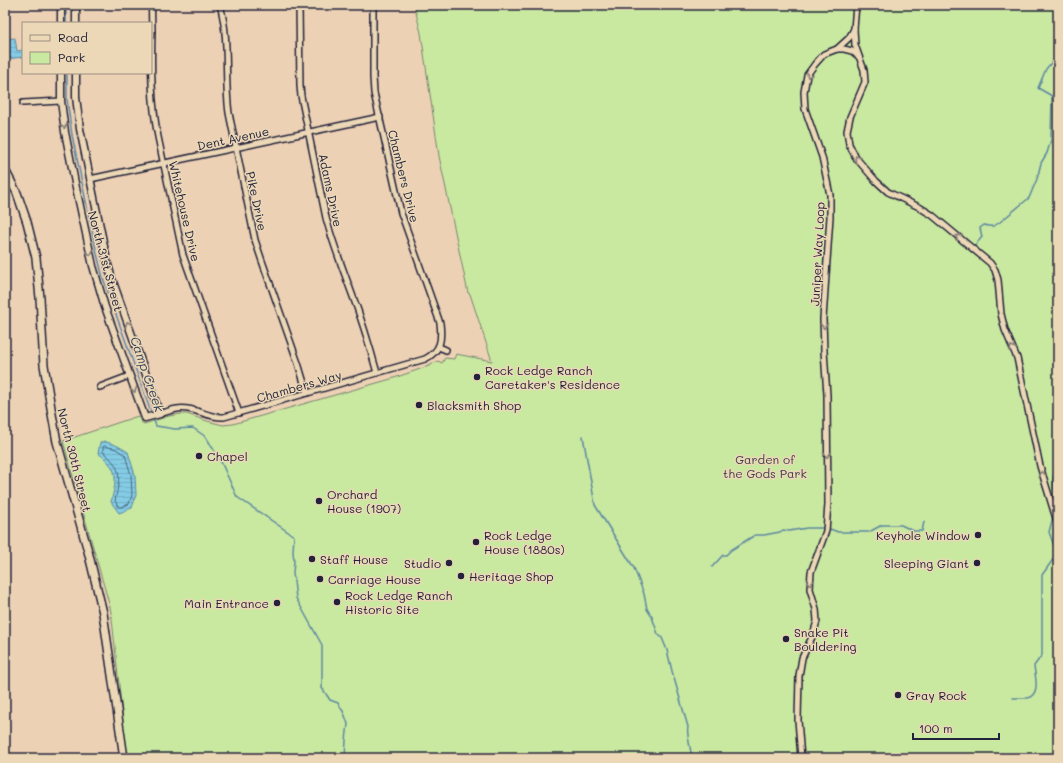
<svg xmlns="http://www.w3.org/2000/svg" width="1063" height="763" font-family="Mali,sans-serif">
  <defs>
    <pattern id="water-rules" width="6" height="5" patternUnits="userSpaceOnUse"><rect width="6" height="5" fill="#84cce5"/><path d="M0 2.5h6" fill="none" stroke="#72afc5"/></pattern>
  </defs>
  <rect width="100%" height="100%" fill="#edd1b5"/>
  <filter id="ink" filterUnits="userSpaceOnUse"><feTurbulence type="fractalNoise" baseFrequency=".025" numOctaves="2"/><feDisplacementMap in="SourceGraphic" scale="8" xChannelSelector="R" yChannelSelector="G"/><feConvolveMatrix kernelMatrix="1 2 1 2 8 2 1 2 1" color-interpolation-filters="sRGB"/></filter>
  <g filter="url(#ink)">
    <polygon fill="#c9e8a0" stroke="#76856e" points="414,5 1058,5 1058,758 128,758 124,732 112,619 110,607 63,441 138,416 141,422 144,424 169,416 181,414 187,414 207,421 223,425 233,424 391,379 429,366 438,361 442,363 445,358 454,359 456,354 492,361 470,294 468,293 439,156 421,33"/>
    <g fill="url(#water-rules)" stroke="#5d88a1">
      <polygon points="15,38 17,51 23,50 23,57 6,59 5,39"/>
      <path d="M 104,441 L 118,446 L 128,452 L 135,475 L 136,495 L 132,508 L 119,513 L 111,502 C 117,478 119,469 98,453 L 100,443 Z"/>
    </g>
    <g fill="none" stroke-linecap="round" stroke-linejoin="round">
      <path stroke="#49667f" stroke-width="1" d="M 105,446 L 116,449 L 125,455 L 131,475 L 132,495 L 129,504 L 121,507 L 119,507 L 115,501 C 120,477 123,468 103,452 L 103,447 Z"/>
      <g stroke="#5d88a1" stroke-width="1.5">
        <polyline points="66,5 66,23"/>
        <polyline points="67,73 67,99 72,135 97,254 103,278 152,415"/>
        <polyline points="975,245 982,237 980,228 984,225 988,226 994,226 1000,222 1029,198 1037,179 1041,163 1047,153 1051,140 1052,96 1038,88 1046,69 1058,55"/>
        <polyline points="153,418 156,426 175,429 193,428 206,437 222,464 237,497 294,536 293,552 294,561 293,573 296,598 322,645 322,688 330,700 338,703 344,713 348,724 346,740 345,758"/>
        <path d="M 583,436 L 595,505 L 634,568 L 644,594 L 647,609 L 652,617 L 658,634 L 662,638 L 667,650 L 672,671 L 688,727 C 686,733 691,750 692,758"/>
        <polyline points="1056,502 1053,479 1058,450"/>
        <polyline points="830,529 838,532 869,532 882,525 901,525 914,531 922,531 924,522"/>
        <polyline points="712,567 723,555 726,555 731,550 755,535 764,535 780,532 783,530 789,531 807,528 823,528"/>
        <path d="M 1013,698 C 1018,698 1023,698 1027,698 C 1041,695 1035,676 1034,666 L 1042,655 L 1042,575 L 1057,554 L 1049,532 L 1053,517"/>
      </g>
      <g stroke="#22223b" stroke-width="8">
        <g id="minor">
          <path d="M 152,5 C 151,13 152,22 152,30 C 151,66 151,102 158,137 L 183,255 L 239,413"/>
          <path d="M 220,5 C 230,40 224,77 229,113 L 255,240 L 261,258 L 298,363 L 307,393"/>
          <path d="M 299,5 L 300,86 L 301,96 L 326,218 C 333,244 343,269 352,294 C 362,320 370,347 377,373"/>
          <polyline points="856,5 854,29 855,45 864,70 865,82 850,117 847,131 849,144 856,158 876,181 888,192 919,207 932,215 990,263 995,270 998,280 1001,314 1005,330 1017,358 1040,466 1058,525"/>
          <polyline points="837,49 849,38 854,29"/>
          <polyline points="23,103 61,101"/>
          <polyline points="90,179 380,117"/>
          <polyline points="439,347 446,350"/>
          <polyline points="100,387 129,376"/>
          <path d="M 160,414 C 169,411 178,407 188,409 C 201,411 211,418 224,417 L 425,359 C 441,351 442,340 440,323 L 401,213 L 374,93 L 373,77 L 373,5"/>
          <polyline points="801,758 798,720 799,676 802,658 813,635 817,621 816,609 810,589 811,572 826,531 828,504 827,395 824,351 823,319 830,217 830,195 822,157 805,109 804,92 807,75 815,64 824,54 837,49 844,49 852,51 858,56"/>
        </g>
      </g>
      <g stroke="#22223b" stroke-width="9">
        <g id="tertiary">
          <polyline points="61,5 61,23"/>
          <polyline points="76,5 76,23"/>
          <polyline points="61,73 61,101 65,132 75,183 93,266 105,307 145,418 160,414 112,279 107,261 80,129 76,97 76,73"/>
        </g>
      </g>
      <g stroke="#22223b" stroke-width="10">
        <polyline id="secondary" points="5,170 17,193 27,222 36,258 40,298 44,365 52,414 57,442 88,551 103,613 124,758"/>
      </g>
      <use href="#minor" stroke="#ecd8b6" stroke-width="5"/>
      <use href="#tertiary" stroke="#ecd8b6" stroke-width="6"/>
      <use href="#secondary" stroke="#ecd8b6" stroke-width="7"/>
    </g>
    <defs><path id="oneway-chevron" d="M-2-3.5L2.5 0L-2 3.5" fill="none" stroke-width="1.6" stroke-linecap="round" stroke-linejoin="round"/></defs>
    <g stroke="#877d78">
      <use href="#oneway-chevron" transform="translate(809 75) rotate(115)"/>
      <use href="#oneway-chevron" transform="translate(64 126) rotate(82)"/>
      <use href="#oneway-chevron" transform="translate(857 158) rotate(-125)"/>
      <use href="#oneway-chevron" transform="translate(958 237) rotate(-141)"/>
      <use href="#oneway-chevron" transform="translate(90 253) rotate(77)"/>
      <use href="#oneway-chevron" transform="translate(128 324) rotate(-109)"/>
      <use href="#oneway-chevron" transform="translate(824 326) rotate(89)"/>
      <use href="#oneway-chevron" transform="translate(1012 348) rotate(-112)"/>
      <use href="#oneway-chevron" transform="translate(134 390) rotate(70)"/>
      <use href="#oneway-chevron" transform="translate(827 455) rotate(89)"/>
      <use href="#oneway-chevron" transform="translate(1042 474) rotate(-107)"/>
      <use href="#oneway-chevron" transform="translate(810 583) rotate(91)"/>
    </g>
  </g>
  <g fill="#22223b" stroke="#ecd8b6" stroke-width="1.5">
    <circle cx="477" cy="377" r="4"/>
    <circle cx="419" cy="405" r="4"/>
    <circle cx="199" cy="456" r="4"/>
    <circle cx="319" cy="501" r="4"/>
    <circle cx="978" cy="535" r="4"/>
    <circle cx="476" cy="542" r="4"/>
    <circle cx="312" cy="559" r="4"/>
    <circle cx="449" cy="563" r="4"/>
    <circle cx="977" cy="563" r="4"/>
    <circle cx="461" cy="576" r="4"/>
    <circle cx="320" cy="579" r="4"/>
    <circle cx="337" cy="602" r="4"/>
    <circle cx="277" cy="603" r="4"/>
    <circle cx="786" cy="639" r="4"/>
    <circle cx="898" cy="695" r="4"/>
  </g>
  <g text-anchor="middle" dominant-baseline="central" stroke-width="3" stroke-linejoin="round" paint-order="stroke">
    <g font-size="12" fill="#22223b" stroke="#ecd8b6">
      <text transform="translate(233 138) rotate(-12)">Dent Avenue</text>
      <text transform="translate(404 176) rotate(76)">Chambers Drive</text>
      <text transform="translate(331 190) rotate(78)">Adams Drive</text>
      <text transform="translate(257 201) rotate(78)">Pike Drive</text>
      <text transform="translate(185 211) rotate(77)">Whitehouse Drive</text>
      <text transform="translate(817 254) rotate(-87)">Juniper Way Loop</text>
      <text transform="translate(106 261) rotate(75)">North 31st Street</text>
      <text transform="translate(299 386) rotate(-16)">Chambers Way</text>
      <text transform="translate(75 460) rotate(76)">North 30th Street</text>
    </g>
    <g font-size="12" fill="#22223b" stroke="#ecd8b6" text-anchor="start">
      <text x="485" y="370">Rock Ledge Ranch<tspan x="485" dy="14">Caretaker's Residence</tspan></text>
      <text x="427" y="405">Blacksmith Shop</text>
      <text x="207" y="456">Chapel</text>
      <text x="327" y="494">Orchard<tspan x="327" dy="14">House (1907)</tspan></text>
      <text x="484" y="535">Rock Ledge<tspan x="484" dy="14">House (1880s)</tspan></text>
      <text x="970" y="535" text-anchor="end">Keyhole Window</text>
      <text x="320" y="559">Staff House</text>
      <text x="441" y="563" text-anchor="end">Studio</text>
      <text x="969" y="563" text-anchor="end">Sleeping Giant</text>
      <text x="469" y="576">Heritage Shop</text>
      <text x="328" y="579">Carriage House</text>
      <text x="345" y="595">Rock Ledge Ranch<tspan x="345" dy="14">Historic Site</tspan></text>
      <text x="269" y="603" text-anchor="end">Main Entrance</text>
      <text x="794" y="632">Snake Pit<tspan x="794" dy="14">Bouldering</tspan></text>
      <text x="906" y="695">Gray Rock</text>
    </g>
    <g font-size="12" fill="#3b404a" stroke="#ecd8b6">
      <text x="765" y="459">Garden of<tspan x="765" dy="14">the Gods Park</tspan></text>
    </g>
    <g font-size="13" font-style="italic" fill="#36445d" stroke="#ecd8b6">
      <text transform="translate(148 374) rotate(71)">Camp Creek</text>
    </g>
  </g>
  <rect width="1063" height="763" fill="none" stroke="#ecd8b6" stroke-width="20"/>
  <rect x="10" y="10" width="1043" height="743" fill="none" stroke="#22223b" stroke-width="1.5" filter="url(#ink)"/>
  <rect x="22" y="22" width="130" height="52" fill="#ecd8b6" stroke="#9b8f85"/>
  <rect x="30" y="35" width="20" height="6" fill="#ecd8b6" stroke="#9b8f85"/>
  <text x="58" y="42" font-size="12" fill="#22223b">Road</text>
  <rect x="30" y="52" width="20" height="12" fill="#c9e8a0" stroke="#9b8f85"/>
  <text x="58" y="62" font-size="12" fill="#22223b">Park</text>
  <path d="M913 733v6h86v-6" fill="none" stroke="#22223b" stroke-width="2"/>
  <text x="919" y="733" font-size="12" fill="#22223b" stroke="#ecd8b6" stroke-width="3" paint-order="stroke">100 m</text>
</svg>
